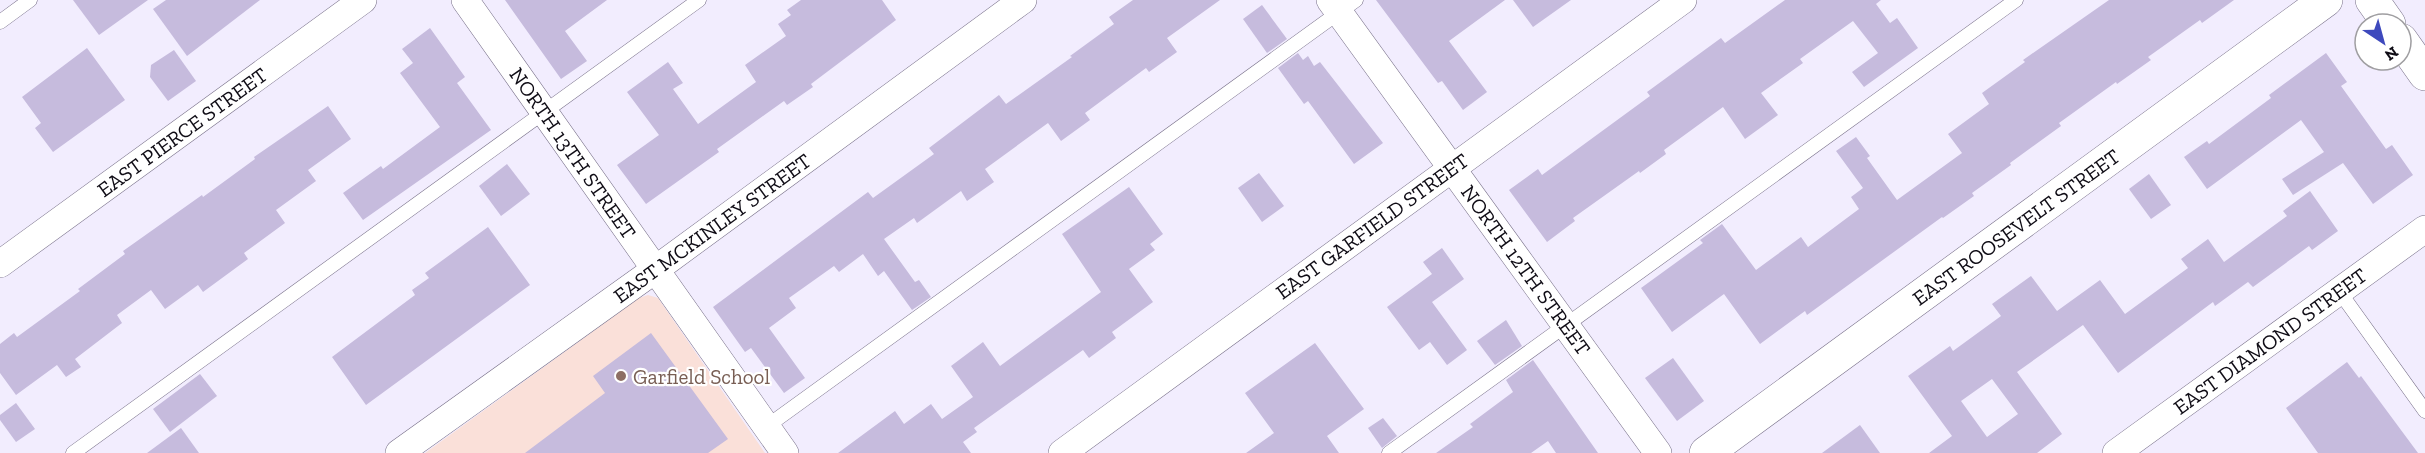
<svg xmlns="http://www.w3.org/2000/svg" width="2425" height="453" font-family="'Zilla Slab',serif">
  <rect width="100%" height="100%" fill="#f2edfe"/>
  <polygon fill="#fae0d9" points="648,295 658,298 765,453 425,453 639,298"/>
  <g fill="#c6bbdd" fill-rule="evenodd">
    <polygon points="73,0 148,0 99,35"/>
    <polygon points="166,0 260,0 187,56 153,9"/>
    <polygon points="505,0 607,0 565,31 587,61 561,79"/>
    <polygon points="801,0 882,0 896,20 811,84 813,87 787,105 784,101 717,149 719,152 646,204 617,165 659,135 627,92 668,62 683,83 673,89 698,124 756,82 745,65 786,36 778,24 791,15 787,10"/>
    <polygon points="1133,0 1220,0 1167,38 1177,52 1149,72 1146,68 1085,113 1090,120 1061,141 1048,123 985,169 994,182 967,201 961,191 917,223 914,218 884,239 915,282 919,280 931,297 912,310 884,271 878,276 863,254 839,272 834,266 789,298 796,308 769,328 805,378 784,393 751,348 745,352 713,307 868,192 873,198 934,154 929,148 999,95 1006,104 1072,57 1070,56 1114,24 1109,17"/>
    <polygon points="1376,0 1505,0 1449,41 1487,92 1463,110 1442,81 1438,83"/>
    <polygon points="1513,0 1571,0 1533,27"/>
    <polygon points="1785,0 1881,0 1876,4 1890,23 1897,18 1918,48 1864,87 1852,72 1878,53 1853,21 1800,59 1803,63 1761,93 1778,115 1745,139 1723,107 1664,150 1666,154 1640,173 1639,171 1573,218 1575,221 1547,242 1509,190 1538,169 1542,175 1650,96 1647,92 1721,38 1725,43"/>
    <polygon points="2109,0 2234,0 2202,23 2200,20 2148,57 2151,60 2117,84 2116,82 2059,123 2061,126 2010,163 2011,165 1972,193 1974,196 1943,218 1942,217 1807,315 1805,311 1760,344 1724,294 1672,332 1641,288 1703,243 1700,240 1722,224 1756,270 1801,237 1808,247 1859,209 1851,197 1863,188 1836,151 1856,137 1870,156 1867,158 1897,200 1962,153 1948,134 1989,104 1982,93 2025,62 2023,60"/>
    <polygon points="1262,5 1287,39 1267,53 1243,19"/>
    <polygon points="430,28 465,77 457,83 491,130 363,220 343,193 381,166 383,169 440,127 400,73 413,63 402,49"/>
    <polygon points="87,48 125,100 53,152 35,128 41,123 22,97"/>
    <polygon points="174,50 196,81 168,101 150,77 151,65"/>
    <polygon points="1298,53 1303,60 1308,56 1314,66 1320,62 1383,143 1354,164 1308,101 1304,104 1278,68"/>
    <polygon points="2326,53 2347,82 2341,86 2386,149 2392,145 2413,175 2373,204 2343,163 2293,195 2282,179 2324,152 2301,120 2207,189 2184,157 2207,141 2209,144 2271,98 2269,95"/>
    <polygon points="328,106 351,139 308,170 316,181 276,210 285,223 244,253 248,259 203,292 198,285 165,309 151,290 117,315 122,323 75,359 81,367 66,377 57,365 16,395 0,373 0,344 14,333 17,337 80,291 78,289 125,254 123,251 202,195 203,197 255,159 254,157"/>
    <polygon points="507,164 530,194 501,216 479,186"/>
    <polygon points="1259,173 1284,206 1262,222 1238,188"/>
    <polygon points="2149,174 2171,205 2151,219 2129,189"/>
    <polygon points="1129,187 1163,234 1150,244 1155,250 1129,269 1153,302 1112,332 1116,338 1089,358 1083,350 974,428 977,432 963,442 971,453 838,453 895,411 904,424 931,404 942,419 973,397 951,366 983,342 1000,366 1101,292 1062,234"/>
    <path d="M 2310,191 L 2338,231 L 2312,250 L 2309,246 L 2253,287 L 2248,282 L 2215,306 L 2213,302 L 2118,373 L 2083,325 L 2017,372 L 2062,434 L 2037,453 L 1929,453 L 1952,436 L 1908,376 L 1950,346 L 1953,351 L 2001,316 L 1992,304 L 2031,276 L 2057,311 L 2100,280 L 2125,314 L 2188,268 L 2181,259 L 2208,239 L 2224,262 L 2287,216 L 2283,211 ZM 1992,379 L 2018,414 L 1987,437 L 1961,401 Z"/>
    <polygon points="488,227 530,285 366,405 332,357 415,295 412,290 429,278 425,273"/>
    <polygon points="1442,248 1464,279 1432,302 1467,350 1447,365 1430,342 1419,350 1387,307 1432,274 1423,262"/>
    <polygon points="1506,320 1522,346 1495,365 1477,341"/>
    <polygon points="651,333 728,439 708,453 525,453 605,393 593,376"/>
    <polygon points="1315,343 1364,409 1327,436 1339,453 1246,453 1274,433 1245,393"/>
    <polygon points="1673,358 1704,401 1677,421 1645,378"/>
    <polygon points="1533,360 1598,453 1556,453 1548,441 1531,453 1436,453 1473,427 1470,424 1513,392 1506,380"/>
    <polygon points="2347,362 2359,378 2361,376 2418,453 2318,453 2286,408"/>
    <polygon points="200,374 217,396 170,432 153,409"/>
    <polygon points="16,403 35,429 16,442 0,420 0,415"/>
    <polygon points="1383,418 1397,436 1382,448 1368,428"/>
    <polygon points="1860,425 1880,453 1822,453"/>
    <polygon points="181,428 199,453 147,453"/>
  </g>
  <g fill="none" stroke-linecap="round" stroke-linejoin="round">
    <g stroke="#766e87" stroke-width="15">
      <g id="service">
        <polyline points="0,22 30,0"/>
        <polyline points="2339,291 2425,411"/>
        <polyline points="766,427 1356,0"/>
        <polyline points="73,453 699,0"/>
        <polyline points="1389,453 2016,0"/>
      </g>
    </g>
    <g stroke="#766e87" stroke-width="28">
      <g id="minor">
        <polyline points="465,0 785,453"/>
        <polyline points="1330,0 1658,453"/>
        <polyline points="0,264 363,0"/>
        <polyline points="399,453 656,269 1023,0"/>
        <polyline points="1062,453 1683,0"/>
        <polyline points="2116,453 2425,229"/>
      </g>
    </g>
    <g stroke="#766e87" stroke-width="34">
      <g id="tertiary">
        <polyline points="2372,0 2389,24"/>
        <polyline points="2401,40 2425,74"/>
        <polyline points="1706,453 2326,0"/>
      </g>
    </g>
    <use href="#service" stroke="#fff" stroke-width="14"/>
    <use href="#minor" stroke="#fff" stroke-width="27"/>
    <use href="#tertiary" stroke="#fff" stroke-width="33"/>
  </g>
  <circle fill="#8d6e63" stroke="#fff" stroke-width="2" cx="621" cy="376" r="6"/>
  <g text-anchor="middle" dominant-baseline="central" stroke-width="4.5" stroke-linejoin="round" paint-order="stroke">
    <g font-size="21" fill="#0f0c15" stroke="#fff">
      <text transform="translate(182 132) rotate(-36)">EAST PIERCE STREET</text>
      <text transform="translate(573 153) rotate(55)">NORTH 13TH STREET</text>
      <text transform="translate(1372 226) rotate(-36)">EAST GARFIELD STREET</text>
      <text transform="translate(2016 227) rotate(-36)">EAST ROOSEVELT STREET</text>
      <text transform="translate(712 228) rotate(-36)">EAST MCKINLEY STREET</text>
      <text transform="translate(1526 270) rotate(54)">NORTH 12TH STREET</text>
      <text transform="translate(2270 341) rotate(-36)">EAST DIAMOND STREET</text>
    </g>
    <g font-size="21" fill="#785e54" stroke="#fff" text-anchor="start">
      <text x="633" y="376">Garfield School</text>
    </g>
  </g>
  <g transform="translate(2383 42) rotate(144)"><circle r="28" fill="#ffffff" stroke="#9f9ea1" stroke-width="1.5"/>
  <path d="M0-4.5L10 22L0 15L-10 22Z" fill="#3e49bd"/>
  <text y="-9" font-size="16" font-weight="bold" text-anchor="middle" fill="#0f0c15">N</text>
  </g>
</svg>
